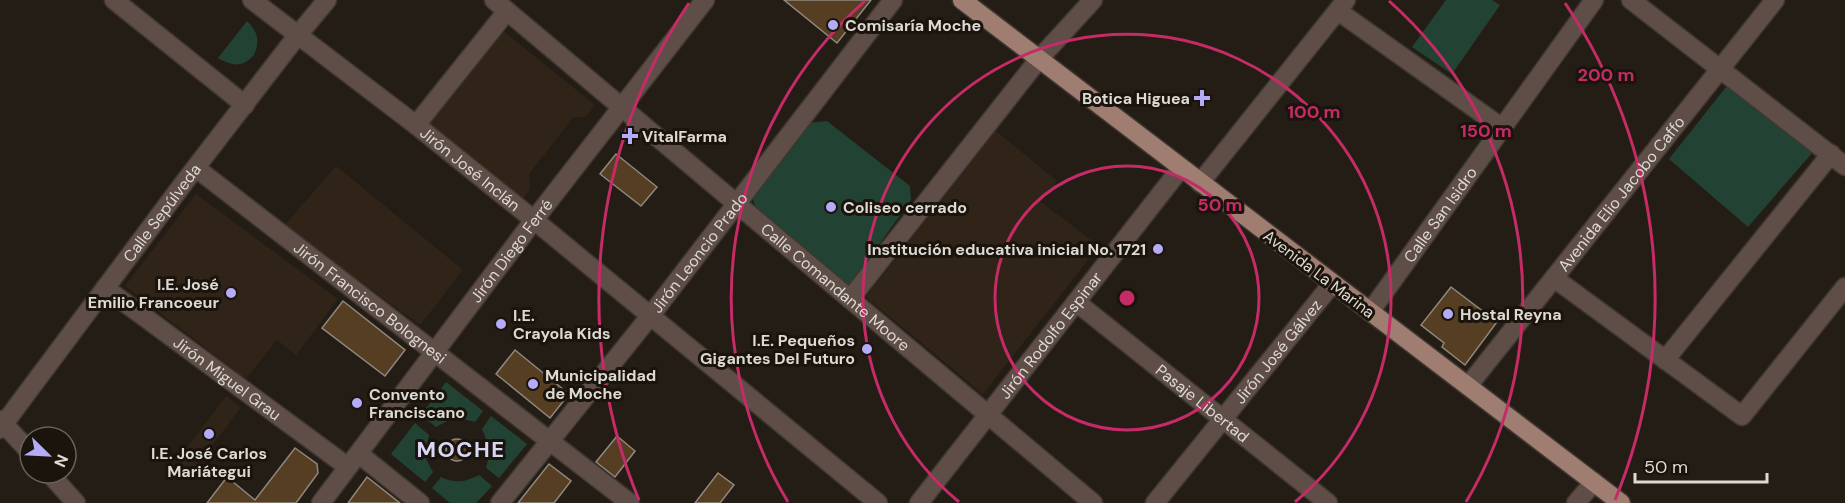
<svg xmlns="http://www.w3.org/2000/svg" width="1845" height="503" font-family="'DM Sans',sans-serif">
  <rect width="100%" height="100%" fill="#241d16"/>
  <g fill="#2f2417">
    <polygon points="496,25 595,105 586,117 574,117 529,174 530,189 519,205 418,125"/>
    <polygon points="996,131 1057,181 1041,202 1099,246 983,394 866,297"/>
    <polygon points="336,166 463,270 420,325 284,226"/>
    <polygon points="196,194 338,299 296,355 277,340 246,379 125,286"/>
    <polygon points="226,396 241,407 192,472 177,461"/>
  </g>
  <g fill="#224333">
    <polygon points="1446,0 1492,0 1500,5 1452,74 1412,47"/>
    <path d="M 247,21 C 258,32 260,41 254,55 C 242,68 233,66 218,58 Z"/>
    <polygon points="1730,82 1812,153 1748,227 1669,159"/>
    <polygon points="827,121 910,186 911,200 850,285 841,284 757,214 753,199 809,123"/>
    <polygon points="446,382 483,411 475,422 455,417 436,427 421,415"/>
    <path d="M 491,416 L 527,444 L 499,478 L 486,468 C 491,450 489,446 482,429 Z"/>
    <polygon points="415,423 429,435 425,457 433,472 425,482 391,454"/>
    <path d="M 479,475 L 492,486 L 476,503 L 450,503 L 432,488 L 441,477 C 455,484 465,482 479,475 Z"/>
  </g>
  <g fill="#553e21" stroke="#90887f" stroke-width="1.5">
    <polygon points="784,0 871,0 837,43"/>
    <polygon points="616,154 657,187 641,206 600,174"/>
    <polygon points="1451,287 1497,322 1465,365 1442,347 1444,343 1421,325"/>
    <polygon points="343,301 405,350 385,376 322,328"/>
    <polygon points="515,350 569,394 550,418 496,374"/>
    <polygon points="617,436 635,451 615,477 596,462"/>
    <circle cx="457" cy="450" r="11"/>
    <polygon points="295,448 317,464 318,473 296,503 207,503 227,477 255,500"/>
    <polygon points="549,464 571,481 554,503 518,503"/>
    <polygon points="718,473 734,485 720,503 695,503"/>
    <polygon points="367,477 400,503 348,503"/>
  </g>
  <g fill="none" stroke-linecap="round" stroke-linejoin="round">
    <g stroke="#3e3730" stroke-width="21">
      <g id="minor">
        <polyline points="114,0 245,105"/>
        <path id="s1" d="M 252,0 L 416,125 L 534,220 L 878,503"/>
        <path id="s2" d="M 494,0 L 1093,503"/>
        <polyline points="1631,0 1845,166"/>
        <polyline points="1338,11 1501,127"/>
        <polyline points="416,125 507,11"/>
        <path id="s3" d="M 196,168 L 630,503"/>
        <polyline points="1200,183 1346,0"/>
        <polyline points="1554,278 1742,416 1845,287"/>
        <path id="s4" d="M 105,288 L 348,467"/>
        <polyline points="850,299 1039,59 1093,0"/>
        <path id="s5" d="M 1076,302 L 1328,503"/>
        <path id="s6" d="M 1370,312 L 1594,0"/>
        <polyline points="1665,360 1831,154"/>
        <path id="s7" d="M 1468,386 L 1775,0"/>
        <polyline points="0,420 30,452"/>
        <path id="s8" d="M 0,429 L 186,180 L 297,36 L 327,0"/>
        <polyline points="359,454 420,503"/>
        <polyline points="49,473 76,503"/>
        <path id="s9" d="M 321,503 L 534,220 L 705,0"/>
        <path id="s10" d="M 500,503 L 651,315 L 893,0"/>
        <path id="s11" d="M 919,503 L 1181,168"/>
        <path id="s12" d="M 1155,503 L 1332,284"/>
        <polyline points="1576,503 1594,482"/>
      </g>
    </g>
    <g stroke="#3e3730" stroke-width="21">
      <polyline id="major" points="962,0 1621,503"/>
    </g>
    <use href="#minor" stroke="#5f4e48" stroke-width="18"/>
    <use href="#major" stroke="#9f7d71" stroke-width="18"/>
  </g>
  <g fill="none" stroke="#c52b67" stroke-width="3">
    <circle cx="1127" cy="298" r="132"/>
    <path d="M959 502A264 264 0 1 1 1295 502"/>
    <path d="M788 502A396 396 0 0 1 865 1M1389 1A396 396 0 0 1 1466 502"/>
    <path d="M639 500A528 528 0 0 1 689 3M1565 3A528 528 0 0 1 1615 500"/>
  </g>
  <g fill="#b4acf9" stroke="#1a140d" stroke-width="2">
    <circle cx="833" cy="25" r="6"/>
    <path d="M1199 89h6v6h6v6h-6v6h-6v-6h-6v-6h6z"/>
    <path d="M627 127h6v6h6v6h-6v6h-6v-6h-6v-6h6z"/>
    <circle cx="831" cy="207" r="6"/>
    <circle cx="1158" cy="249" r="6"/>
    <circle cx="231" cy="293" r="6"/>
    <circle cx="1448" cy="314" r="6"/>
    <circle cx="501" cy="324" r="6"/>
    <circle cx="867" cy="349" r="6"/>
    <circle cx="533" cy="384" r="6"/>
    <circle cx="357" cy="403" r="6"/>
    <circle cx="209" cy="434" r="6"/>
  </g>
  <g text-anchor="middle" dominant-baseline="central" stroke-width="6" stroke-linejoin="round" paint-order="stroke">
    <g font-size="16" font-weight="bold" fill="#ddd9d3" stroke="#1a140d" text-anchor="start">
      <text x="845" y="25">Comisaría Moche</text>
      <text x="1190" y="98" text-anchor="end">Botica Higuea</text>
      <text x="642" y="136">VitalFarma</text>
      <text x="843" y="207">Coliseo cerrado</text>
      <text x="1146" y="249" text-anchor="end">Institución educativa inicial No. 1721</text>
      <text x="219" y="284" text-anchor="end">I.E. José<tspan x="219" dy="18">Emilio Francoeur</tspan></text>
      <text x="1460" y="314">Hostal Reyna</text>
      <text x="513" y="315">I.E.<tspan x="513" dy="18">Crayola Kids</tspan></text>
      <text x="855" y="340" text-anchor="end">I.E. Pequeños<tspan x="855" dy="18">Gigantes Del Futuro</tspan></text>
      <text x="545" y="375">Municipalidad<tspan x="545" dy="18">de Moche</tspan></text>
      <text x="369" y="394">Convento<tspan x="369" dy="18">Franciscano</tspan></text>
      <text x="209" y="453" text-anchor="middle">I.E. José Carlos<tspan x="209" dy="18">Mariátegui</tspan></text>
    </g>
    <g font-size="16" fill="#ddd9d3" stroke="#1a140d">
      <text stroke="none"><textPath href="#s1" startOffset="276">Jirón José Inclán</textPath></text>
      <text stroke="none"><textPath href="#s7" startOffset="246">Avenida Elio Jacobo Caffo</textPath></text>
      <text stroke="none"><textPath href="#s8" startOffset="270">Calle Sepúlveda</textPath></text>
      <text stroke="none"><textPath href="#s6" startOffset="120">Calle San Isidro</textPath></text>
      <text stroke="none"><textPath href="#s9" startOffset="316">Jirón Diego Ferré</textPath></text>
      <text stroke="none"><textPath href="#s10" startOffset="320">Jirón Leoncio Prado</textPath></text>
      <text transform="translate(1319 274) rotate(37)">Avenida La Marina</text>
      <text stroke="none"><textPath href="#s2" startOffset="446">Calle Comandante Moore</textPath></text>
      <text stroke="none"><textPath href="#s3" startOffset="220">Jirón Francisco Bolognesi</textPath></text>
      <text stroke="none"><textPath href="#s11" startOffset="213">Jirón Rodolfo Espinar</textPath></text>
      <text stroke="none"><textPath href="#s12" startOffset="195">Jirón José Gálvez</textPath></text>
      <text stroke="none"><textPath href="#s4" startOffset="152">Jirón Miguel Grau</textPath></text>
      <text stroke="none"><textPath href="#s5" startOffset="162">Pasaje Libertad</textPath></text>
    </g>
    <g font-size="22" font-weight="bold" letter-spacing="1.5" fill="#d9d7f5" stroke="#1a140d">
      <text x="461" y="449">MOCHE</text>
    </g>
  </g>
  <circle cx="1127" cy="298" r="9" fill="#c52b67" stroke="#1a140d" stroke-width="3"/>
  <g font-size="18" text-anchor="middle" font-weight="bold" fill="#c52b67" stroke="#1a140d" stroke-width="6" stroke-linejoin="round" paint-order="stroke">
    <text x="1606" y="81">200 m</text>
    <text x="1314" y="118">100 m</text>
    <text x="1486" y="137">150 m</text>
    <text x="1220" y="211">50 m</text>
  </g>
  <g transform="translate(48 455) rotate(114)"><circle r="28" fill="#1a140d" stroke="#68635c" stroke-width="1.5"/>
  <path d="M0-4.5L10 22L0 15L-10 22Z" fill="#b4acf9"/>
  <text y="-9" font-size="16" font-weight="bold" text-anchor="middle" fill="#ddd9d3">N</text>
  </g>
  <path d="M1635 473v9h132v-9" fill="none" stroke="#ddd9d3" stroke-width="3"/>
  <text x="1644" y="473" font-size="18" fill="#ddd9d3" stroke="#1a140d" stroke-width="4.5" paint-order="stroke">50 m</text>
</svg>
